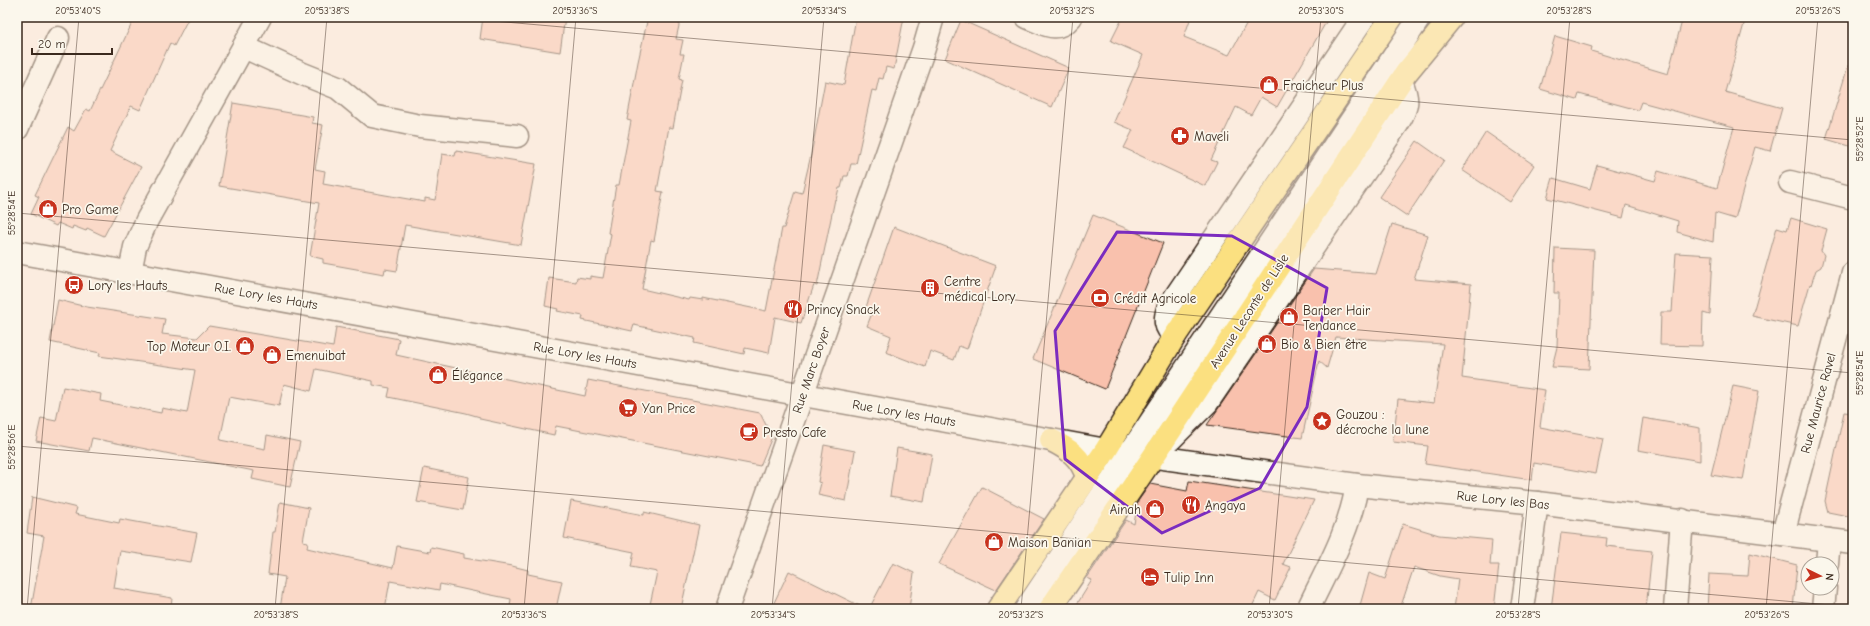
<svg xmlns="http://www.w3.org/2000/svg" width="1870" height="626" font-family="'Comic Neue',sans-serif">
  <rect width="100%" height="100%" fill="#fbecdf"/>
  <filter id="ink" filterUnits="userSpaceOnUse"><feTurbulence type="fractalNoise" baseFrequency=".025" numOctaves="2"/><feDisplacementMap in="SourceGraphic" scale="8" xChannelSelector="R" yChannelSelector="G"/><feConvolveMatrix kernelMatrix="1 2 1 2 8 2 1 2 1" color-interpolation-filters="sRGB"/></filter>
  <g filter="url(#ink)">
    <g fill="#f9c1ad" stroke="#3b2a1e">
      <polygon points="135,17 189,17 174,46 170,43 140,110 131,106 110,151 141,167 104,236 87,228 86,231 73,226 72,229 58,223 56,226 31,214 39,197 35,195 68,127 74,131 86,109 90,111"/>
      <polygon points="483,17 565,17 560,52 480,39"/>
      <polygon points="648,17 681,17 676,39 683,40 680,54 684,54 679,79 682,80 673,128 669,127 657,191 663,192 654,241 651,240 642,289 689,300 690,298 703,300 703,298 766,311 782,228 784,228 795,191 802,193 811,155 825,81 844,85 856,17 904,17 894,69 886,67 883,79 879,78 876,91 872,90 856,164 851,164 848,176 844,176 841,188 839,188 836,200 835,199 817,286 814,285 801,323 775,317 769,353 745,348 744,354 694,343 695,338 634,325 632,331 582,320 583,316 557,311 558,309 545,306 549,278 576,282 577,277 590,279 590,276 603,278 611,234 608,233 616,185 619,185 631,121 627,120 638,62"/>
      <polygon points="1123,17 1191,17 1184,37 1229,55 1250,17 1329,17 1277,107 1261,97 1251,115 1236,107 1211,160 1217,162 1205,186 1124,148 1133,130 1114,122 1143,55 1111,41"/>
      <polygon points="1683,17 1746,17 1725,92 1782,108 1770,151 1755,147 1735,219 1715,213 1713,242 1677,232 1678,221 1626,205 1623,218 1547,198 1553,178 1590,189 1597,165 1655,181 1658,171 1717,188 1734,127 1641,102 1638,110 1579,94 1577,100 1540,89 1555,36 1592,47 1591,51 1668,74"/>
      <polygon points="961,20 1069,68 1052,107 945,59"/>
      <polygon points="1848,66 1853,67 1853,147 1826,139"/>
      <polygon points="233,103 313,117 312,123 323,125 315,169 325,171 323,184 425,202 425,198 435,200 442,154 455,156 456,151 536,164 521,245 405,225 397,271 385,269 384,274 323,263 323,259 310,256 319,203 219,186"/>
      <polygon points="1486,132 1534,165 1510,202 1462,170"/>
      <polygon points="1417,141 1444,160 1407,216 1379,197"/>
      <polygon points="1093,215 1163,243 1105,389 1033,359"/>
      <polygon points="1791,218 1827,229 1821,251 1824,255 1821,267 1816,270 1811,285 1810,284 1798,326 1752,316 1777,227 1787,230"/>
      <polygon points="1392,224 1428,235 1414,279 1471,284 1462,378 1545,390 1540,427 1603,439 1596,474 1534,463 1532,480 1425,464 1428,446 1393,442 1398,399 1434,403 1443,344 1336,337 1327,368 1319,361 1302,438 1207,425 1314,269 1376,274"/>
      <polygon points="894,227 996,266 967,349 959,346 954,360 930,351 925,367 886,352 891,336 867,326 872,313 865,310"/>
      <polygon points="1555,248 1594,250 1589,369 1552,367 1557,347 1559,293 1554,293"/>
      <polygon points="1676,253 1713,255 1710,315 1703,313 1702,346 1660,345 1661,312 1672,312"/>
      <polygon points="58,300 87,307 165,319 162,334 197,338 209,326 333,347 336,327 399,339 396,355 585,396 588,380 760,413 772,437 760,466 556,426 554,435 480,419 480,417 466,413 388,397 390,388 373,385 373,381 316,369 311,391 284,384 279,406 229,397 220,440 265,449 267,435 300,442 290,487 252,479 254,471 92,438 89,451 36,441 41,418 56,421 63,387 101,394 100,401 161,413 162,408 187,413 195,370 99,356 100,353 50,342"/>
      <polygon points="1733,386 1759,391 1743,480 1711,475"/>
      <polygon points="1844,412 1853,413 1853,517 1828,512 1825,501"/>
      <polygon points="1643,418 1700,428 1700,461 1638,450"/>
      <polygon points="824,445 855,451 846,501 818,495 821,483 818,482"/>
      <polygon points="897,448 932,454 924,502 890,496"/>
      <polygon points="424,468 469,477 463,510 417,502"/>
      <polygon points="1189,481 1314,500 1283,564 1291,567 1275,600 1259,592 1251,609 1074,609 1092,580 1087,578 1126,520 1134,524 1138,501 1150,484 1187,491"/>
      <polygon points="982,487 1044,519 996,590 939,564"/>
      <polygon points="32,497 77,508 75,514 119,523 120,519 197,533 191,562 120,551 114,588 172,598 171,609 31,609 44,536 27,533"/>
      <polygon points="571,501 644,515 644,512 699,525 681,609 649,609 657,572 631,567 634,552 564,538"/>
      <polygon points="280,502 309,508 303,541 308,542 307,548 393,568 397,546 430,552 431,547 464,554 464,558 512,566 528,570 528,574 562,581 556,609 523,609 510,606 511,599 472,591 440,584 439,590 390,581 385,609 280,609 285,577 268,574 273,532 275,532"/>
      <polygon points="1403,524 1439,535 1492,540 1490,565 1499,565 1494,609 1454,609 1458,579 1440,576 1414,567 1400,609 1359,609 1369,573 1385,579"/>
      <polygon points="1561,533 1607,538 1606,546 1652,551 1646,609 1551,609"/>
      <polygon points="1750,553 1797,565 1793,609 1707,609 1709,574 1748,576"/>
      <polygon points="893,563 914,573 909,609 869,609"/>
      <polygon points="789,571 866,609 771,609"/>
    </g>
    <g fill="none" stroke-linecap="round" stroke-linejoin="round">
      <g stroke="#3b2a1e" stroke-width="25">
        <g id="minor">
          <path d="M 1027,17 C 1045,24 1057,34 1071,17"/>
          <polyline points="244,47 303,74 338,88 372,116 420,126 517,136"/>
          <polyline points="17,129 58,38"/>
          <polyline points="1790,182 1853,198"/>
          <polyline points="17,252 1106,450 1357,485 1537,503 1853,543"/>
          <polyline points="130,272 135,247 147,220 260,17"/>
          <path d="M 1175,336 C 1164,328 1164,319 1169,306 L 1364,17"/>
          <path d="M 1171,439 L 1207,403 L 1398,123 C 1408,106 1409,100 1401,81"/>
          <polyline points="1783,534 1853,273"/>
          <polyline points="1827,564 1829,540"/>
          <polyline points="727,609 924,48 933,17"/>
          <polyline points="1026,609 1420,17"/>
          <path d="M 1308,609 C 1327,569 1350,530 1357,485"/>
          <polyline points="1522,609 1537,503"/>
          <polyline points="1675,609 1682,520"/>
          <polyline points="1823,609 1825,588"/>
        </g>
      </g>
      <g stroke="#3b2a1e" stroke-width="25">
        <g id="major">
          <path d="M 1051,440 C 1069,449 1081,457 1087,477"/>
          <polyline points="998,609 1106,450 1175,336 1392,17"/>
          <polyline points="1050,609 1153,457 1406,73 1452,17"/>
        </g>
      </g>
      <use href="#minor" stroke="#fbf7ec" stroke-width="22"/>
      <use href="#major" stroke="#fbe080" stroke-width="22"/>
    </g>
  </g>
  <path d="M0 0H1870V626H0ZM 1117,232 L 1232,236 L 1327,288 L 1307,407 L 1260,488 L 1162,533 L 1065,459 L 1055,331 Z" fill="#fbecdf" fill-opacity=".55" fill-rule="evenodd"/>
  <path fill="none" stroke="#7b2cbf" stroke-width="3" stroke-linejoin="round" d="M 1117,232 L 1232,236 L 1327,288 L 1307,407 L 1260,488 L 1162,533 L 1065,459 L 1055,331 Z"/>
  <path fill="none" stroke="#3b2a1e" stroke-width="1" stroke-opacity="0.45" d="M 448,17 L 1853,140M 17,213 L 1853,373M 17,446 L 1853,607M 27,609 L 79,17M 275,609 L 327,17M 524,609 L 576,17M 772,609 L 824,17M 1021,609 L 1073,17M 1269,609 L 1321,17M 1518,609 L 1570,17M 1766,609 L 1818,17"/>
  <defs>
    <g id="shop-disc" transform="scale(1)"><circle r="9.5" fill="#c8321e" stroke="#fbf7ec"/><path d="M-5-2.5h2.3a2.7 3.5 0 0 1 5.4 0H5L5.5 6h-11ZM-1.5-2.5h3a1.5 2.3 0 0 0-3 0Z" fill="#fff"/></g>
    <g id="pharmacy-disc" transform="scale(1)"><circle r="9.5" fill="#c8321e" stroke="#fbf7ec"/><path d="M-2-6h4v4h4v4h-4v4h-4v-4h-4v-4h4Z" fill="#fff"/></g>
    <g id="bus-disc" transform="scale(1)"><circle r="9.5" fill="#c8321e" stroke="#fbf7ec"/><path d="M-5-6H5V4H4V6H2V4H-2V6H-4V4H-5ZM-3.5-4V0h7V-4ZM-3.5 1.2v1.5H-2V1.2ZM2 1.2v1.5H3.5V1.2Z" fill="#fff"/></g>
    <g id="building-disc" transform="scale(1)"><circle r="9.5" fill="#c8321e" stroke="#fbf7ec"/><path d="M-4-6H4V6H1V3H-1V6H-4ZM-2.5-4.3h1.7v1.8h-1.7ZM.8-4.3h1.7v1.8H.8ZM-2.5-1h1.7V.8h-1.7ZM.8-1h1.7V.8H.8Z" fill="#fff"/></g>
    <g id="bank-disc" transform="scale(1)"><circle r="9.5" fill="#c8321e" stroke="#fbf7ec"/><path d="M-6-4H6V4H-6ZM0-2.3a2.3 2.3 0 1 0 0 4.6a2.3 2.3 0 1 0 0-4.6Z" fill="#fff"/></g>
    <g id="restaurant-disc" transform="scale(1)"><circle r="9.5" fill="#c8321e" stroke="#fbf7ec"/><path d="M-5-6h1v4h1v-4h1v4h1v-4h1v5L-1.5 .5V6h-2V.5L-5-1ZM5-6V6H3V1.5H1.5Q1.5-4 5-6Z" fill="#fff"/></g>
    <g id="supermarket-disc" transform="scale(1)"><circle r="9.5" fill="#c8321e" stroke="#fbf7ec"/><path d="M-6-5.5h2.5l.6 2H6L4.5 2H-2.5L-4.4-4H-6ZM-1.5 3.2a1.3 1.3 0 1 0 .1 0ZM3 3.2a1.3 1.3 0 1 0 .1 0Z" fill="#fff"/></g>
    <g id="sight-disc" transform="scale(1)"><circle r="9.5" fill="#c8321e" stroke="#fbf7ec"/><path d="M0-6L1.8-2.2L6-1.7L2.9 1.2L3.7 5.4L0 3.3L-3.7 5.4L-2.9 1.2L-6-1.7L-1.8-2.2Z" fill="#fff"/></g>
    <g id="cafe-disc" transform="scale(1)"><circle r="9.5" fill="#c8321e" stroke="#fbf7ec"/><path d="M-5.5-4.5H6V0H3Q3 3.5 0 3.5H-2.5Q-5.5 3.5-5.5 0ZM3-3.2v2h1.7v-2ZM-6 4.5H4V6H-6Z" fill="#fff"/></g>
    <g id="hotel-disc" transform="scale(1)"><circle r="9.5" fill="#c8321e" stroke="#fbf7ec"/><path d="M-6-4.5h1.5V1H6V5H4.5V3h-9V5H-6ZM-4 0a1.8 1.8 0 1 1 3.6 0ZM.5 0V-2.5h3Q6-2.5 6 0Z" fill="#fff"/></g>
  </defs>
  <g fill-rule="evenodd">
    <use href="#shop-disc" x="1269" y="85"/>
    <use href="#pharmacy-disc" x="1180" y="136"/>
    <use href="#shop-disc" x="48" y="209"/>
    <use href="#bus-disc" x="74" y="285"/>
    <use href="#building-disc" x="930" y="288"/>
    <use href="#bank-disc" x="1100" y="298"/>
    <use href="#restaurant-disc" x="793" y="309"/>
    <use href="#shop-disc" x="1289" y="317"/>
    <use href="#shop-disc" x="1267" y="344"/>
    <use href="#shop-disc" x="245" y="346"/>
    <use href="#shop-disc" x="272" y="355"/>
    <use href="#shop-disc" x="438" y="375"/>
    <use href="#supermarket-disc" x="628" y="408"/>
    <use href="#sight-disc" x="1322" y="421"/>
    <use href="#cafe-disc" x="749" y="432"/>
    <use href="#restaurant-disc" x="1191" y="505"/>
    <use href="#shop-disc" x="1155" y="509"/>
    <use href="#shop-disc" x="994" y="542"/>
    <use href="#hotel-disc" x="1150" y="577"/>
  </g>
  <g text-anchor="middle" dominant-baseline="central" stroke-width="3.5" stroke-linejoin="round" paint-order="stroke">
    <g font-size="13" fill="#3b2a1e" stroke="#fbf7ec" text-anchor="start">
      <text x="1283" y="85">Fraicheur Plus</text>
      <text x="1194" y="136">Maveli</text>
      <text x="62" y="209">Pro Game</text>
      <text x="944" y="281">Centre<tspan x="944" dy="15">médical Lory</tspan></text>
      <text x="88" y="285">Lory les Hauts</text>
      <text x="1114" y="298">Crédit Agricole</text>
      <text x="807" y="309">Princy Snack</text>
      <text x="1303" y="310">Barber Hair<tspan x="1303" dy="15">Tendance</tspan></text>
      <text x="1281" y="344">Bio &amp; Bien être</text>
      <text x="231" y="346" text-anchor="end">Top Moteur O.I.</text>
      <text x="286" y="355">Emenuibat</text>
      <text x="452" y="375">Élégance</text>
      <text x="642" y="408">Yan Price</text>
      <text x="1336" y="414">Gouzou :<tspan x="1336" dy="15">décroche la lune</tspan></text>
      <text x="763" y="432">Presto Cafe</text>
      <text x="1205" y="505">Angaya</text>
      <text x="1141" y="509" text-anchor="end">Ainah</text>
      <text x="1008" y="542">Maison Banian</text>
      <text x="1164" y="577">Tulip Inn</text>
    </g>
    <g font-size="13" fill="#3b2a1e" stroke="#fbf7ec">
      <text transform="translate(266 296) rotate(10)">Rue Lory les Hauts</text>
      <text transform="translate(1249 311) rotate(-57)">Avenue Leconte de Lisle</text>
      <text transform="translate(585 355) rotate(10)">Rue Lory les Hauts</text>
      <text transform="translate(811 370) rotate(-71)">Rue Marc Boyer</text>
      <text transform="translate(1818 403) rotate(-75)">Rue Maurice Ravel</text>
      <text transform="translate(904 413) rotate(10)">Rue Lory les Hauts</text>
      <text transform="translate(1503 500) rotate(6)">Rue Lory les Bas</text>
    </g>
  </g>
  <rect width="1870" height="626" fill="none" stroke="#fbf7ec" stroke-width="44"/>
  <g transform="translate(1820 576) rotate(95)"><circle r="19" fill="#fbf7ec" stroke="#aea59a"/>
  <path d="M0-3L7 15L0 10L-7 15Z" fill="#c8321e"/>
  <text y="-6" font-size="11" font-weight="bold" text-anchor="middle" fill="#3b2a1e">N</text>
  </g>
  <path d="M32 48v6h80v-6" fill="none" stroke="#3b2a1e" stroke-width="2"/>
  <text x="38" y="48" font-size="12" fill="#3b2a1e" stroke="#fbf7ec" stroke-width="3" paint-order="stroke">20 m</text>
  <rect x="22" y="22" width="1826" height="582" fill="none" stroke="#3b2a1e" stroke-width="1.5"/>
  <g font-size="10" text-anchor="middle" fill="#3b2a1e">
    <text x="78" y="14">20°53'40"S</text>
    <text x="327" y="14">20°53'38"S</text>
    <text x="575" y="14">20°53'36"S</text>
    <text x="824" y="14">20°53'34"S</text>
    <text x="1072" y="14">20°53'32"S</text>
    <text x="1321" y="14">20°53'30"S</text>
    <text x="1569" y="14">20°53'28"S</text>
    <text x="1818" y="14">20°53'26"S</text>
    <text transform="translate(1859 139) rotate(-90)" y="4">55°28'52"E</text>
    <text transform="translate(11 213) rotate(-90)" y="4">55°28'54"E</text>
    <text transform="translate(1859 373) rotate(-90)" y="4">55°28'54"E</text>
    <text transform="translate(11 447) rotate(-90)" y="4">55°28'56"E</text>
    <text x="276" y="618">20°53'38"S</text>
    <text x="524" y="618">20°53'36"S</text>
    <text x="773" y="618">20°53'34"S</text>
    <text x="1021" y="618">20°53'32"S</text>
    <text x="1270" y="618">20°53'30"S</text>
    <text x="1518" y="618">20°53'28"S</text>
    <text x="1767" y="618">20°53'26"S</text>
  </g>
</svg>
